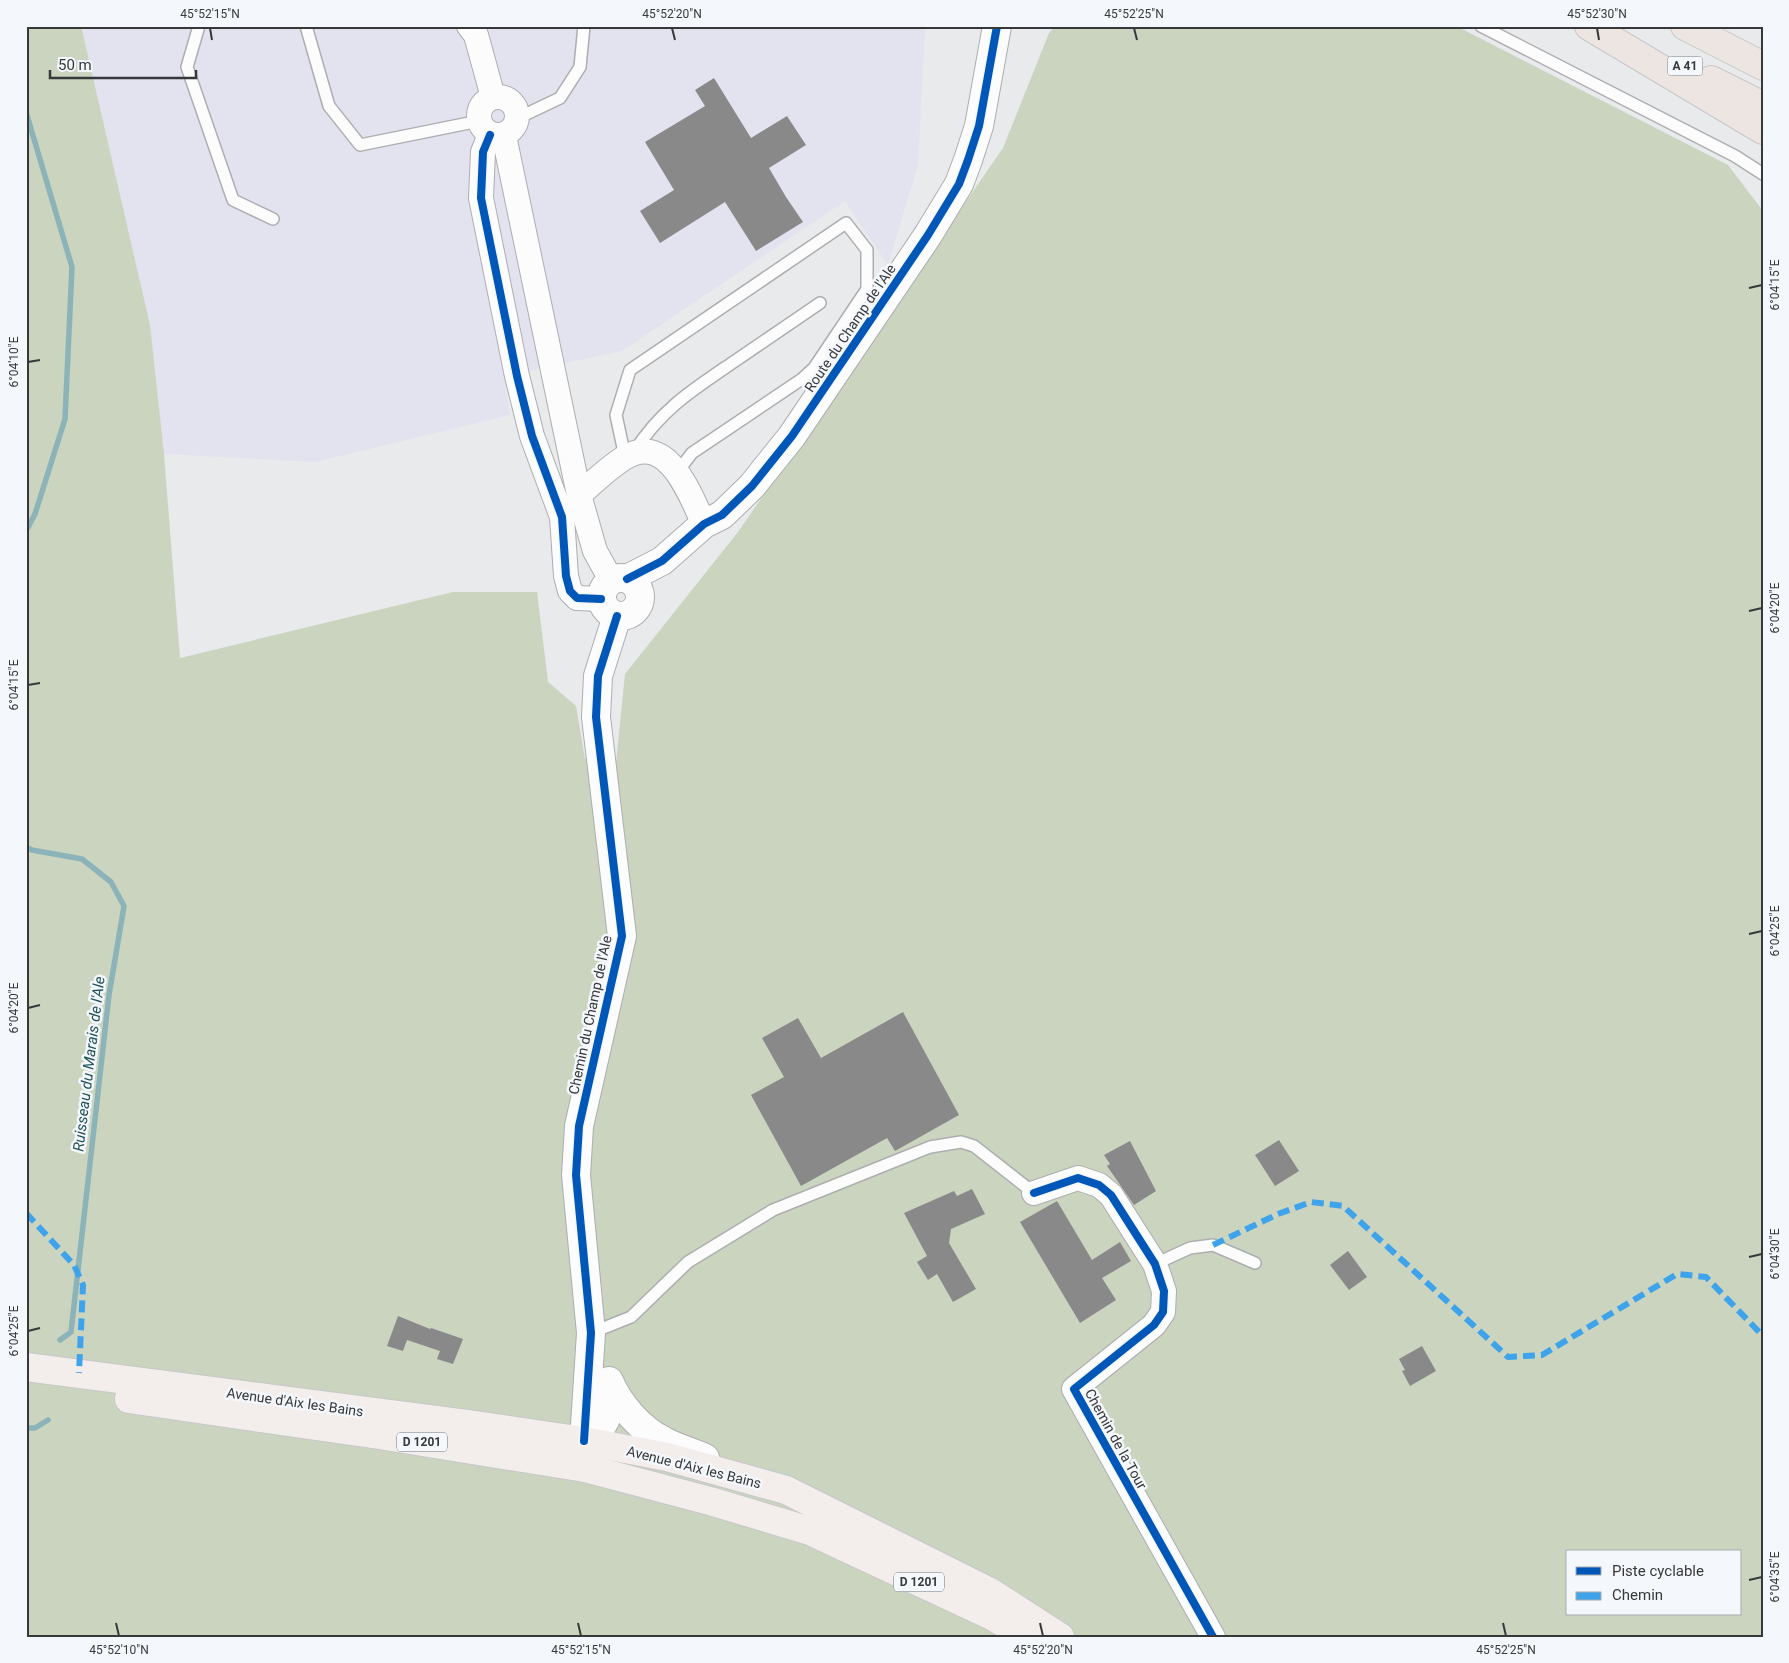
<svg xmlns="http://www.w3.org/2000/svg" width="1789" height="1663" font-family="Roboto,sans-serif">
  <rect width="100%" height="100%" fill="#e8eaec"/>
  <polygon fill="#e3e2ef" points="81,26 925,26 918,164 888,265 845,201 622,351 504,376 510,415 315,462 164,454 150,325"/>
  <path fill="#cad4bf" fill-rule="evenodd" d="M 26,26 L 81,26 L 82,30 L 150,325 L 164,454 L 180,658 L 453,592 L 537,592 L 548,682 L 576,706 L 585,759 L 616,763 L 625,674 L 738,532 L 1003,148 L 1049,33 L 1055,26 L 1456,26 L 1728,165 L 1763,211 L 1763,1637 L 26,1637 ZM 1568,1552 L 1740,1552 L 1740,1614 L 1568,1614 Z"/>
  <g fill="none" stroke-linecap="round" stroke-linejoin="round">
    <g stroke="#8cb4b8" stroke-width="5.5">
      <polyline points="26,112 72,267 65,419 35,514 26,531"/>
      <polyline points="26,847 32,850 82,859 111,882 124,906 109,995 71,1332 60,1340"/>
      <polyline points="26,1428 35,1428 48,1420"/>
    </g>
  </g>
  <g fill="#89898a">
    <polygon points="714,78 751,138 787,116 806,145 769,168 786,197 803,222 756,251 725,202 660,243 640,211 674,190 645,142 705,106 695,90"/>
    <polygon points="903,1012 959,1115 895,1151 887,1138 801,1186 751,1095 784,1077 762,1038 798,1018 821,1058"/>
    <polygon points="1279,1140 1299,1171 1275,1186 1255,1155"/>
    <polygon points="1130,1141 1156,1191 1134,1205 1107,1166 1110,1164 1104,1155"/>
    <polygon points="972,1189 985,1214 951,1229 949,1243 976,1289 953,1302 937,1274 928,1280 917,1262 927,1256 904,1213 954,1191 957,1196"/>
    <polygon points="1057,1201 1092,1260 1120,1242 1131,1261 1102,1278 1116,1300 1080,1323 1020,1222"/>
    <polygon points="1348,1251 1367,1277 1349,1290 1330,1265"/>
    <polygon points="398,1316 430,1329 431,1328 463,1339 453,1364 437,1359 440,1351 407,1340 403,1351 387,1346"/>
    <polygon points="1422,1346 1436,1371 1410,1386 1402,1371 1405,1370 1399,1359"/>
  </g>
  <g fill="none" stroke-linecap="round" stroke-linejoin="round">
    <g stroke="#adaeb0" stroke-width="14">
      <g id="lane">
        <polyline points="199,26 187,67 233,200 273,219"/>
        <polyline points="306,26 329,106 360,145 479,121"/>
        <polyline points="1481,26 1735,156 1763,174"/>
        <polyline points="518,118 560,98 580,67 584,26"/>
        <path d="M 634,452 C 661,409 694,389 735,361 C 763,342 792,322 820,303"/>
        <polyline points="625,457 616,415 630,370 846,223 867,250 867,289 814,368 802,379 692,453 682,466 679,475"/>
        <polyline points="1155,1264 1190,1248 1213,1245 1255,1263"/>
        <polyline points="591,1333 631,1317 688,1262 773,1210 930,1147 961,1142 974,1146 1034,1193"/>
      </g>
    </g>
    <g stroke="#adaeb0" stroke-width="26">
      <g id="street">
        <polyline points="469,26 476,35 493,97"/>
        <circle cx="498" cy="116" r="19"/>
        <polyline points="490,135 483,152 481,198 517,376 532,436 562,517 566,576 570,591 577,598 601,599"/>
        <polyline points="504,136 579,495 595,551 611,580"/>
        <path d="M 579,495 C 594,482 608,468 624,458 C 668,431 690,495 704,524"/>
        <polyline points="1034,1193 1078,1178 1099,1185 1111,1195 1155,1264 1164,1291 1163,1312 1154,1325 1074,1389 1213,1637"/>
      </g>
    </g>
    <g stroke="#adaeb0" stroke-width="30">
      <g id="secondary">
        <circle cx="621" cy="597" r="19"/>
        <polyline points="627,579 662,561 704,524 722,515 752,486 792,436 928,235 959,184 968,160 979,126 997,26"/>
        <path d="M 609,1381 C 619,1405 641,1430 664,1441 C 677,1448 692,1452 705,1458"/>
        <polyline points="584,1441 591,1333 576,1175 579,1126 622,936 596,717 598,676 617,616"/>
        <path d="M 578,1445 C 609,1425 609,1419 610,1384"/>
      </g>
    </g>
    <g stroke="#c7c8c9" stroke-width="30">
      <g id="primary">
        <polyline points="26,1367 467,1424 584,1441 667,1457 786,1490 990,1592 1060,1637"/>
        <polyline points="129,1399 379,1435 585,1468 710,1501 810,1531 992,1616 1017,1631"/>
      </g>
    </g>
    <g stroke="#c7c8c9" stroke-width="30">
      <g id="highway">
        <polyline points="1589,26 1763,130"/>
        <polyline points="1685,26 1763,66"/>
        <polyline points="1711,80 1763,106"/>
      </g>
    </g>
    <use href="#lane" stroke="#fcfcfc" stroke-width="11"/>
    <use href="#street" stroke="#fcfcfc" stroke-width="24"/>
    <use href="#secondary" stroke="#fcfcfc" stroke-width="28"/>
    <use href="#primary" stroke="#f3edeb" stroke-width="28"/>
    <use href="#highway" stroke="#ece5e1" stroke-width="28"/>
    <g stroke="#3fa3ec" stroke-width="6" stroke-dasharray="12 6" stroke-linecap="butt">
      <polyline points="26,1213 74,1265 83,1285 79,1373"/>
      <polyline points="1213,1245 1278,1214 1311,1202 1343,1206 1508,1357 1542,1355 1677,1274 1706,1277 1763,1336"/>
    </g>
    <g stroke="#f4f7fb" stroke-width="11">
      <g id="cycleway">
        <polyline points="490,135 483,152 481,198 517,376 532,436 562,517 566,576 570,591 577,598 601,599"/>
        <polyline points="627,579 662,561 704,524 722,515 752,486 792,436 928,235 959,184 968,160 979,126 997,26"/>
        <polyline points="1034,1193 1078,1178 1099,1185 1111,1195 1155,1264 1164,1291 1163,1312 1154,1325 1074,1389 1213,1637"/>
        <polyline points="584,1441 591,1333 576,1175 579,1126 622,936 596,717 598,676 617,616"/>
      </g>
    </g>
    <use href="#cycleway" stroke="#0057b8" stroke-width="8"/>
  </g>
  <path fill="none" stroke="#373839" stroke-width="2" d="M 210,28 L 212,40M 672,28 L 675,40M 1134,28 L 1137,40M 1597,28 L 1599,40M 1749,288 L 1762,285M 28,362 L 40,360M 1749,611 L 1762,608M 28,685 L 40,683M 1749,934 L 1762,931M 28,1008 L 40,1005M 1749,1257 L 1762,1254M 28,1331 L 40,1328M 1749,1580 L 1762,1577M 116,1623 L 119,1636M 578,1623 L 581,1636M 1040,1623 L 1043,1636M 1503,1623 L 1506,1636"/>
  <g text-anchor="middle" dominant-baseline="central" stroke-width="5" stroke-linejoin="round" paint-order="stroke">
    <g fill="#f4f7fb" stroke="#707173" stroke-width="1">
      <rect x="1667.5" y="56.5" width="35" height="19" rx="4"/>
      <rect x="397" y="1432.5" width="50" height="19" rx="4"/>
      <rect x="894" y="1572.5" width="50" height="19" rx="4"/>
    </g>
    <g font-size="12" font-weight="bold" fill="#373839">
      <text x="1685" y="66">A 41</text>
      <text x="422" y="1442">D 1201</text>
      <text x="919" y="1582">D 1201</text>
    </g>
    <g font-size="14" fill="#373839" stroke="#f4f7fb">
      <text transform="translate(850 328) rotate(-56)">Route du Champ de l'Ale</text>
      <text transform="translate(590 1015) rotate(-78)">Chemin du Champ de l'Ale</text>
      <text transform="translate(295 1402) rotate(8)">Avenue d'Aix les Bains</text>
      <text transform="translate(1116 1439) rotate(61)">Chemin de la Tour</text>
      <text transform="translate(694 1467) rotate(14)">Avenue d'Aix les Bains</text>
    </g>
    <g font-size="15" font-style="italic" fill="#1f5256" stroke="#f4f7fb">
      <text transform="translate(89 1064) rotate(-83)">Ruisseau du Marais de l'Ale</text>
    </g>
  </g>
  <rect width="1789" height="1663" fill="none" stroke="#f4f7fb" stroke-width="55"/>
  <rect x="1566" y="1550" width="175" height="65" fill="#f4f7fb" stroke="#a8abad"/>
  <rect x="1576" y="1567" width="25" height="8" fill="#0057b8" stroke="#a8abad"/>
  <text x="1612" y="1576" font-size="15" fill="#373839">Piste cyclable</text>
  <rect x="1576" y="1592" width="25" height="8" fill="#3fa3ec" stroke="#a8abad"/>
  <text x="1612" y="1600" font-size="15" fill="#373839">Chemin</text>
  <path d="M50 70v8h146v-8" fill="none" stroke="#373839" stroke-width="2.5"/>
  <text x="58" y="70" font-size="15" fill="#373839" stroke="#f4f7fb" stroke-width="4" paint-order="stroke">50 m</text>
  <rect x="28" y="28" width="1734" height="1608" fill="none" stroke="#373839" stroke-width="2"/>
  <g font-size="12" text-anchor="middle" fill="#373839">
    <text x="210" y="18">45°52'15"N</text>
    <text x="672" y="18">45°52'20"N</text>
    <text x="1134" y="18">45°52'25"N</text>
    <text x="1597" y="18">45°52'30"N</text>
    <text transform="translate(1775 285) rotate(-90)" y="4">6°04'15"E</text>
    <text transform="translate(14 362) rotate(-90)" y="4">6°04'10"E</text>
    <text transform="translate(1775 608) rotate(-90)" y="4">6°04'20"E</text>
    <text transform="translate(14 685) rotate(-90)" y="4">6°04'15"E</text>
    <text transform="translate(1775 931) rotate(-90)" y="4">6°04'25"E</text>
    <text transform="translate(14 1008) rotate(-90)" y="4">6°04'20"E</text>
    <text transform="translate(1775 1254) rotate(-90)" y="4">6°04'30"E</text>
    <text transform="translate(14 1331) rotate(-90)" y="4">6°04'25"E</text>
    <text transform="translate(1775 1577) rotate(-90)" y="4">6°04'35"E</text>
    <text x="119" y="1654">45°52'10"N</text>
    <text x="581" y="1654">45°52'15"N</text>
    <text x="1043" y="1654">45°52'20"N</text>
    <text x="1506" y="1654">45°52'25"N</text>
  </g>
</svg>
